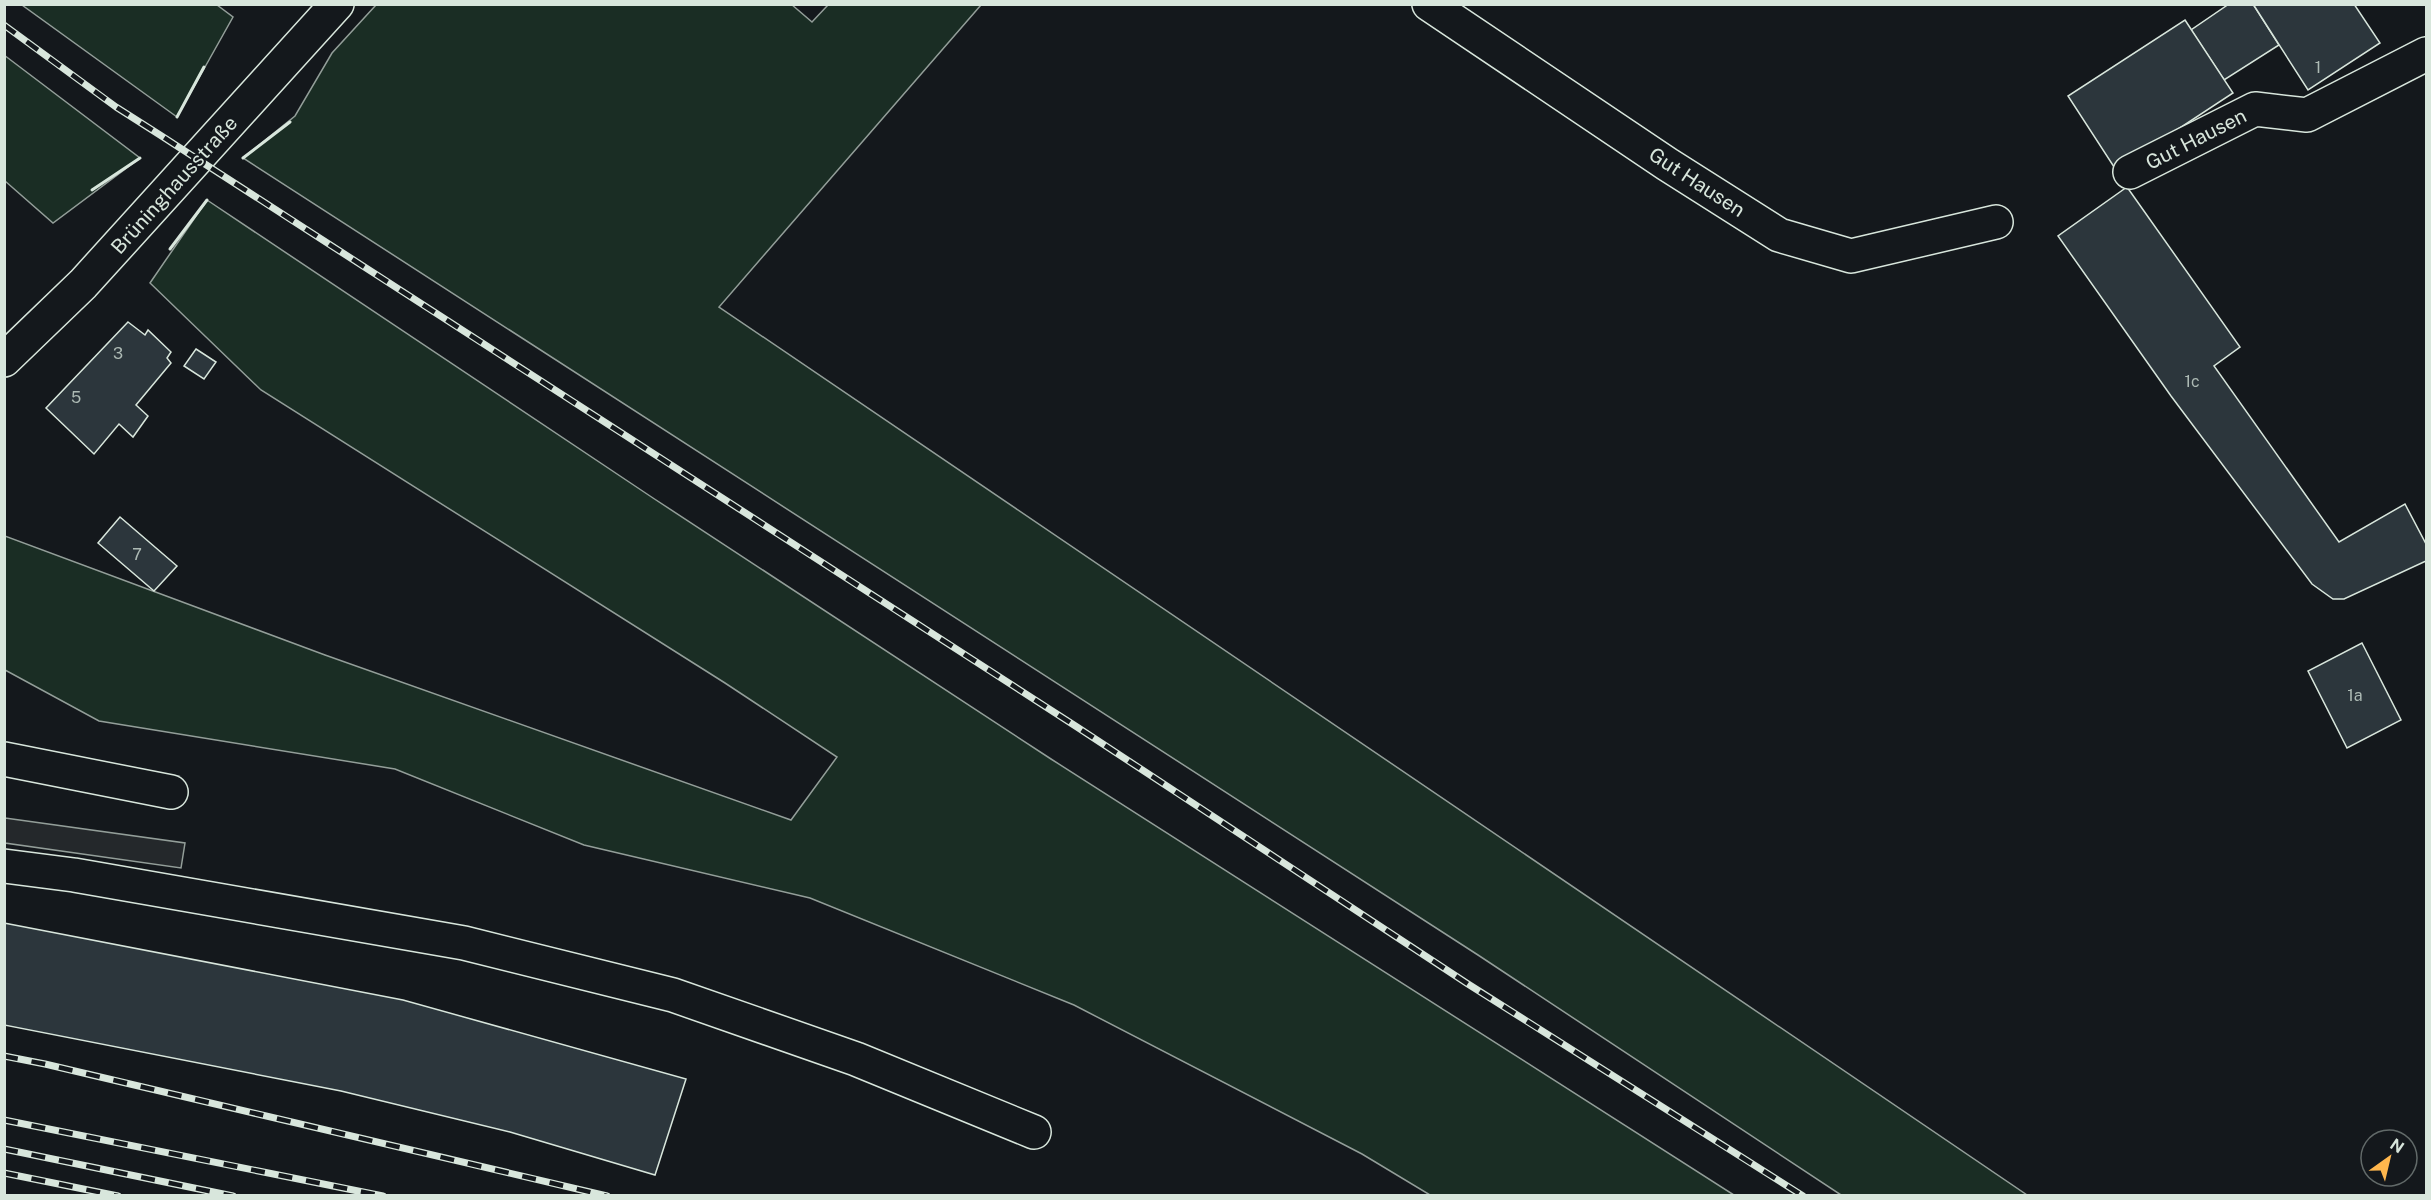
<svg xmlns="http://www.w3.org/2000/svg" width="2431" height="1200" font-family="'Public Sans',sans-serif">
  <rect width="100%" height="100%" fill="#14181c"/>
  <g fill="#1a2d24" stroke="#939e99" stroke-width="1.5">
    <polygon points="791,4 812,22 828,5 981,5 719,307 2027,1195 1841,1195 1478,955 243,158 295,116 332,53 376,5"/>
    <polygon points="22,5 217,5 233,17 177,117"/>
    <polygon points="4,55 140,158 53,223 5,181"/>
    <polygon points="207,200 653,498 1051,759 1734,1195 1430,1195 1362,1154 1074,1005 810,898 584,845 395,769 99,721 5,670 5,536 325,655 791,820 837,757 725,683 261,390 150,283"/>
  </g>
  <polygon fill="#24282b" stroke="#939e99" stroke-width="1.5" points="5,818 185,843 181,868 5,843"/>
  <g fill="#2c363c" stroke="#d8e6dc" stroke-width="1.5">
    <polygon points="2229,4 2253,4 2279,45 2224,80 2191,30"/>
    <polygon points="2253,4 2354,4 2380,43 2308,90"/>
    <polygon points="2185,20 2233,93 2116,170 2068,96"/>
    <polygon points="2127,187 2240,347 2214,366 2339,542 2405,504 2426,544 2426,561 2344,599 2333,599 2312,584 2171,396 2058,236"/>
    <polygon points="128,322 145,335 148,330 171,352 167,358 171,363 136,405 148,416 133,437 119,424 94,454 46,408"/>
    <polygon points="196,349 216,362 204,379 184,366"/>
    <polygon points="120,517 177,566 154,591 98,543"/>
    <polygon points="2362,643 2401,720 2347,748 2308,671"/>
    <polygon points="4,923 403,1000 686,1079 655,1175 510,1132 341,1091 4,1025"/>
  </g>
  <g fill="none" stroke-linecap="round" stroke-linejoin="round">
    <g stroke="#d8e6dc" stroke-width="36">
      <g id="minor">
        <polyline points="1429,4 1667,164 1779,235 1851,256 1996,222"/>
        <polyline points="2130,172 2255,109 2307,115 2426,54"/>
        <polyline points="4,360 83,284 337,4"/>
        <polyline points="4,759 171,792"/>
        <polyline points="4,866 74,875 464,943 673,995 856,1059 1034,1132"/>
      </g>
    </g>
    <use href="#minor" stroke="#14181c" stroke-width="33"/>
    <g stroke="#d8e6dc" stroke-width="7">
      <g id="rail">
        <polyline points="4,25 116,107 160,135 1077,727 1468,984 1803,1196"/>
        <polyline points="4,1056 45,1064 607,1196"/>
        <polyline points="4,1120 383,1196"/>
        <polyline points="4,1149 233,1196"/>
        <polyline points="4,1173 118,1196"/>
      </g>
    </g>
    <use href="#rail" stroke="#14181c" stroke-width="4.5" stroke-dasharray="14" stroke-linecap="butt"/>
    <g stroke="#d8e6dc" stroke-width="3">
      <polyline points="177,117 204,67"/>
      <polyline points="243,158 290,122"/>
      <polyline points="92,190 140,158"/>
      <polyline points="170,249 207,200"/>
    </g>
  </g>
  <g text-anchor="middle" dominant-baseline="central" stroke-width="4.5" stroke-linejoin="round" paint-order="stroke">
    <g font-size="16" fill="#adbab4">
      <text x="2318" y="67">1</text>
      <text x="118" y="353">3</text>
      <text x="2192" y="381">1c</text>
      <text x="76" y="397">5</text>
      <text x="137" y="554">7</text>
      <text x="2355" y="695">1a</text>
    </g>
    <g font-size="20" fill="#d8e6dc" stroke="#14181c">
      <text transform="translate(2196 139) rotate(-27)">Gut Hausen</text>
      <text transform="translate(1697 182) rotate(33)">Gut Hausen</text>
      <text transform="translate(174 185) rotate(-48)">Brüninghausstraße</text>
    </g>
  </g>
  <rect width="2431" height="1200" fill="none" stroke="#d8e6dc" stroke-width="12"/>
  <g transform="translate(2389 1158) rotate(34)"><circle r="28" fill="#14181c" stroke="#626a69" stroke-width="1.5"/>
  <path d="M0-4.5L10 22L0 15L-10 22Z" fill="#ffb74d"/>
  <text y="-9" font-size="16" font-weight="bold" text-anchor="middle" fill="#d8e6dc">N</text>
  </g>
</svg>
